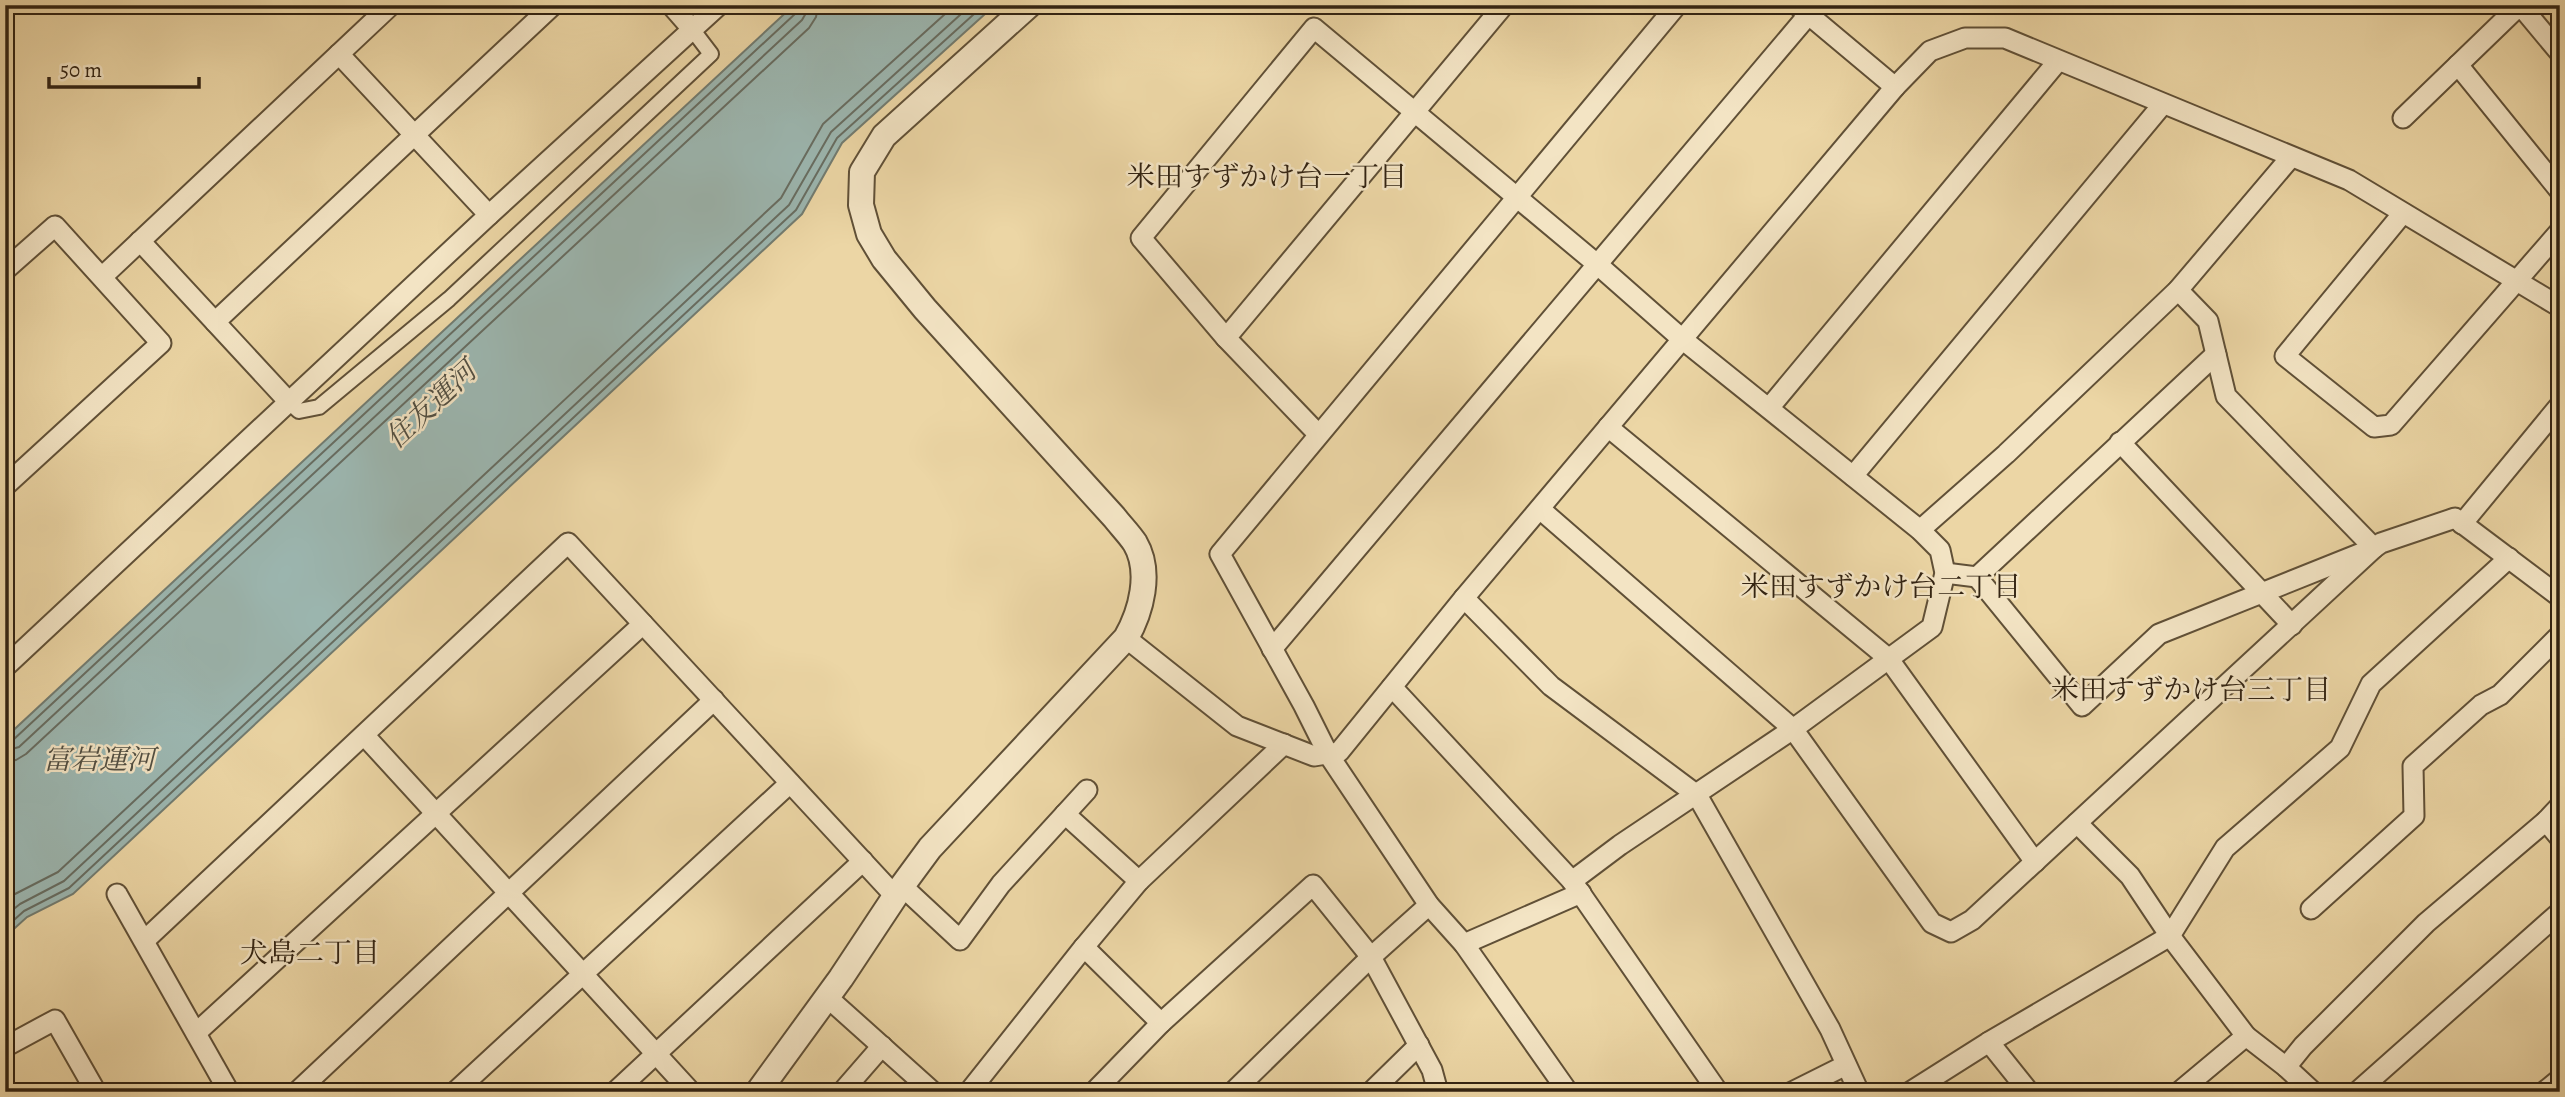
<svg xmlns="http://www.w3.org/2000/svg" width="2565" height="1097" font-family="Alegreya,'Noto Serif JP',serif">
  <rect width="100%" height="100%" fill="#ecd6a5"/>
  <filter id="stains"><feTurbulence type="fractalNoise" baseFrequency=".00286" numOctaves="4"/><feColorMatrix values="0 0 0 0 .2 0 0 0 0 .09 0 0 0 0 .02 0 0 0 .5 -.17"/></filter>
  <radialGradient id="worn" r=".72"><stop offset=".6" stop-color="#630" stop-opacity="0"/><stop offset="1" stop-color="#630" stop-opacity=".3"/></radialGradient>
  <polygon fill="#9cb7b1" stroke="#727c71" stroke-width="2" points="794,5 995,5 842,143 802,214 73,894 27,917 5,937 5,738"/>
  <g fill="none" stroke-linecap="round" stroke-linejoin="round">
    <g stroke="#676d62" stroke-width="2">
      <polyline points="5,742 13,740 796,13 799,5"/>
      <polyline points="5,751 19,747 802,20 806,13 807,5"/>
      <polyline points="5,762 16,760 26,754 809,28 816,17 818,5"/>
      <polyline points="5,902 15,894 58,872 781,198 823,124 955,5"/>
      <polyline points="5,916 20,904 64,881 789,205 831,132 971,5"/>
      <polyline points="5,928 24,911 69,888 796,210 837,138 984,5"/>
    </g>
    <g stroke="#605037" stroke-width="18">
      <polyline id="pedestrian" points="289,402 299,411 319,407 449,299 711,54 692,29"/>
    </g>
    <g stroke="#605037" stroke-width="23">
      <g id="minor">
        <polyline points="671,5 692,29"/>
        <polyline points="1797,5 1895,87"/>
        <polyline points="339,54 489,215"/>
        <polyline points="2458,65 2560,191"/>
        <polyline points="2403,118 2520,5 2560,53"/>
        <polyline points="2403,213 2285,356 2374,427 2391,425 2560,231"/>
        <polyline points="140,241 289,402"/>
        <polyline points="5,270 55,226 161,343 5,486"/>
        <polyline points="102,277 391,5"/>
        <polyline points="215,322 553,5"/>
        <polyline points="1226,338 1141,238 1314,28 1598,265 1682,339 1920,530 1940,550 1945,573 1932,627 1793,729 1620,845 1572,881"/>
        <polyline points="1769,408 2058,61"/>
        <polyline points="1608,427 1888,658 2035,862"/>
        <polyline points="1318,434 1226,338 1504,5"/>
        <polyline points="2120,442 2292,625"/>
        <polyline points="1853,476 2163,104"/>
        <polyline points="1540,509 1793,729 1932,923 1951,932 1972,920 2374,548 2226,396 2208,321 2178,290"/>
        <polyline points="2462,524 2560,405"/>
        <polyline points="1920,530 2006,454 2178,290 2291,157"/>
        <polyline points="1945,573 1977,577 2216,354"/>
        <polyline points="1977,577 2082,706 2159,634 2374,548 2381,543 2455,518 2560,597"/>
        <polyline points="1464,598 1551,686 1697,795 1830,1029 1859,1092"/>
        <polyline points="1126,638 1237,726 1314,756 1339,752 1464,598 1895,87 1930,51 1965,38 2005,38 2349,180 2560,307"/>
        <polyline points="1272,649 1809,14"/>
        <polyline points="5,667 489,215 719,5"/>
        <polyline points="1392,687 1572,881 1718,1092"/>
        <polyline points="364,735 691,1092"/>
        <polyline points="1065,814 1139,881"/>
        <polyline points="2546,821 2560,838"/>
        <polyline points="2077,823 2130,876 2170,936 2246,1036 2179,1092"/>
        <polyline points="902,886 960,940 1001,884 1087,790"/>
        <polyline points="117,894 229,1092"/>
        <polyline points="2311,909 2414,816 2413,766 2481,705 2500,695 2560,635"/>
        <polyline points="144,941 568,543 895,896"/>
        <polyline points="1464,944 1581,893"/>
        <polyline points="1084,947 1161,1023"/>
        <polyline points="827,997 933,1092"/>
        <polyline points="196,1033 643,624"/>
        <polyline points="2246,1036 2286,1067"/>
        <polyline points="1989,1042 2029,1092"/>
        <polyline points="5,1047 55,1020 96,1092"/>
        <polyline points="297,1092 714,700"/>
        <polyline points="455,1092 790,783"/>
        <polyline points="615,1092 863,861"/>
        <polyline points="842,1092 882,1046"/>
        <polyline points="969,1092 1084,947 1139,881 1284,744"/>
        <polyline points="1094,1092 1161,1023 1313,885 1371,957 1432,1070 1438,1092"/>
        <polyline points="1233,1092 1371,957 1429,905"/>
        <polyline points="1371,1092 1419,1045"/>
        <polyline points="1568,1092 1464,944 1429,905 1328,754 1304,706 1220,554 1677,5"/>
        <polyline points="1792,1092 1846,1065"/>
        <polyline points="1910,1092 1989,1042 2170,936 2225,848 2340,748 2371,684 2509,558"/>
        <polyline points="2313,1092 2286,1067 2303,1046 2426,923 2546,821 2560,806"/>
        <polyline points="2357,1092 2560,912"/>
        <polyline points="2544,1092 2560,1079"/>
      </g>
    </g>
    <g stroke="#605037" stroke-width="28">
      <path id="tertiary" d="M 758,1092 L 841,978 L 902,886 L 930,848 L 1126,638 C 1141,612 1152,572 1135,543 C 1129,534 1121,526 1114,517 L 925,309 L 884,259 L 869,234 L 861,205 L 862,172 L 884,136 L 1029,5"/>
    </g>
    <use href="#pedestrian" stroke="#f3e4c4" stroke-width="14"/>
    <use href="#minor" stroke="#f3e4c4" stroke-width="19"/>
    <use href="#tertiary" stroke="#f3e4c4" stroke-width="24"/>
  </g>
  <g text-anchor="middle" dominant-baseline="central" stroke-width="5" stroke-linejoin="round" paint-order="stroke">
    <g font-size="28" fill="#322312" stroke="#f3e4c4">
      <text x="1267" y="177">米田すずかけ台一丁目</text>
      <text x="1881" y="587">米田すずかけ台二丁目</text>
      <text x="2191" y="690">米田すずかけ台三丁目</text>
      <text x="310" y="953">犬島二丁目</text>
    </g>
    <g font-size="28" font-style="italic" fill="#524f42" stroke="#f3e4c4">
      <text transform="translate(431 405) rotate(-43)">住友運河</text>
      <text x="99" y="760">富岩運河</text>
    </g>
  </g>
  <rect width="2565" height="1097" fill="none" stroke="#ecd6a5" stroke-width="28"/>
  <rect x="7" y="7" width="2551" height="1083" fill="none" stroke="#322312" stroke-width="3.5"/>
  <rect x="14" y="14" width="2537" height="1069" fill="none" stroke="#322312" stroke-width="2"/>
  <path d="M49 77v10h150v-10" fill="none" stroke="#322312" stroke-width="3.5"/>
  <text x="60" y="77" font-size="21" fill="#322312" stroke="#f3e4c4" stroke-width="5" paint-order="stroke">50 m</text>
  <rect width="100%" height="100%" filter="url(#stains)"/>
  <rect width="100%" height="100%" fill="url(#worn)"/>
</svg>
